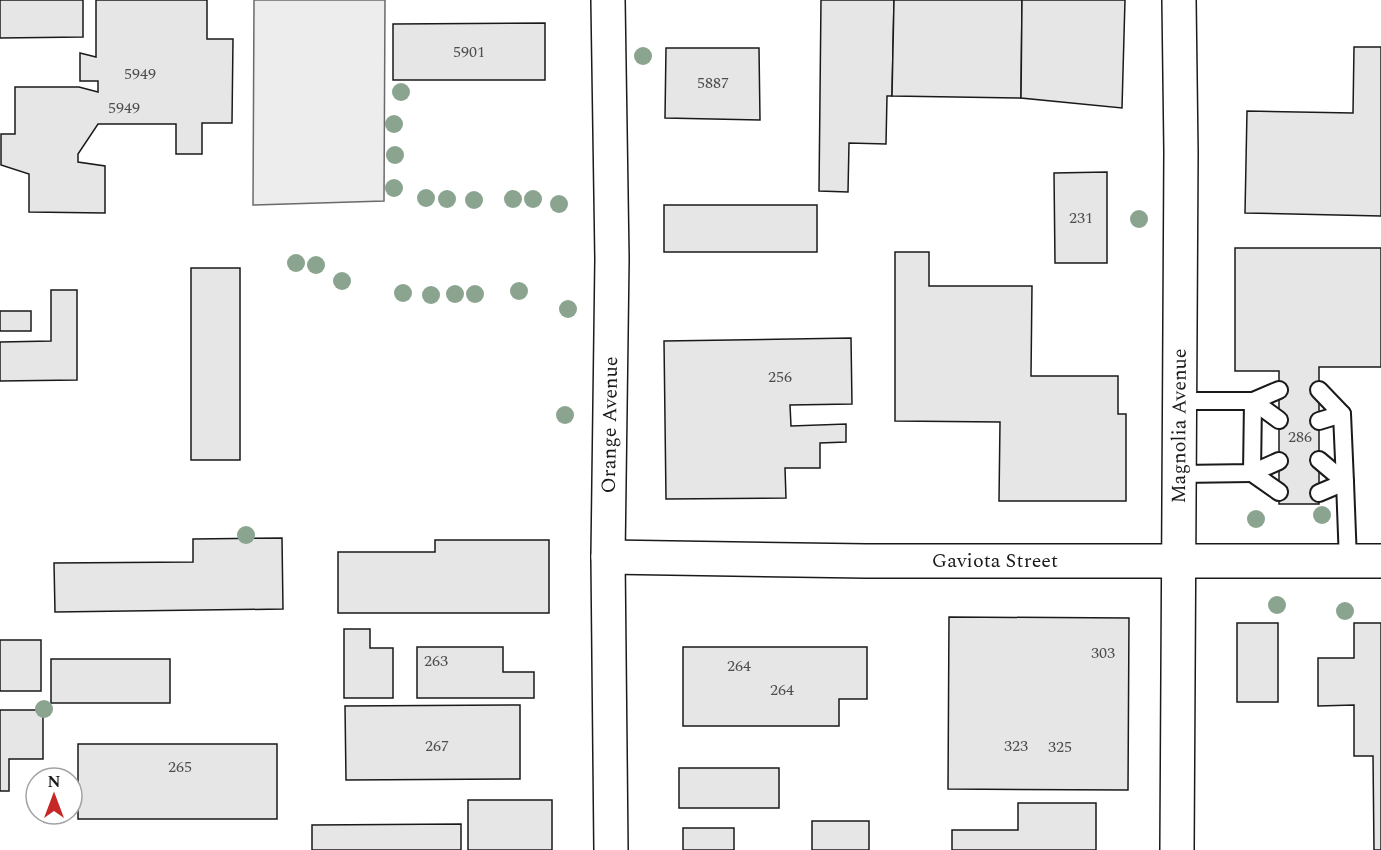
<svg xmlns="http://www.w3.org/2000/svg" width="1381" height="850" font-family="Spectral,serif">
  <rect width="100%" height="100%" fill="#fff"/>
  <polygon fill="#ededed" stroke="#6a6a6a" stroke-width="1.5" points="254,0 385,0 384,201 253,205"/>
  <g fill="#e6e6e6" stroke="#1a1a1a" stroke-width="1.5">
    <polygon points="0,0 83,0 83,37 0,38"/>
    <polygon points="96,0 207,0 207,39 233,39 232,123 202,123 202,154 176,154 176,124 98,124 78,154 78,162 105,166 105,213 29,212 29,174 1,165 1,134 15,134 15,87 79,87 98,92 98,81 80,81 80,53 96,57"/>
    <polygon points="821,0 894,0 892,96 887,96 886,144 849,143 848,192 819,191"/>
    <polygon points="894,0 1022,0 1021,98 892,96"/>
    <polygon points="1022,0 1125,0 1122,108 1021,98"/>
    <polygon points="545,23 545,80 393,80 393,24"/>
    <polygon points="1354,47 1381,47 1381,216 1245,213 1247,111 1353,113"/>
    <polygon points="666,48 759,48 760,120 665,118"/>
    <polygon points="1107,172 1107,263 1055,263 1054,173"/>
    <rect x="664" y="205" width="153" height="47"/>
    <polygon points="1235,248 1381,248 1381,367 1319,367 1319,504 1279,504 1279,371 1235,371"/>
    <polygon points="895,252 929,252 929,286 1032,286 1031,376 1118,376 1118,414 1126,414 1126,501 999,501 1000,422 895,421"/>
    <rect x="191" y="268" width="49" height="192"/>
    <polygon points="51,290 77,290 77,380 0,381 0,342 51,341"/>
    <rect x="0" y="311" width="31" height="20"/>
    <polygon points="851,338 852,404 790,405 791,426 846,424 846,442 820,443 820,468 785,468 786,498 666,499 664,341"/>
    <polygon points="282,538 283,609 55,612 54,563 193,562 193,539"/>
    <polygon points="435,540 549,540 549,613 338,613 338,552 435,552"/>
    <polygon points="949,617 1129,618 1128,790 948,789"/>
    <rect x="1237" y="623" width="41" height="79"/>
    <polygon points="1354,623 1381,623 1381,850 1374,850 1373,756 1354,756 1354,705 1318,706 1318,658 1354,658"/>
    <polygon points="344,629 370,629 370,648 393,648 393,698 344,698"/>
    <rect x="0" y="640" width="41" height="51"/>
    <polygon points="417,647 503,647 503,672 534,672 534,698 417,698"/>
    <polygon points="683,647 867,647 867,699 839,699 839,726 683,726"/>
    <rect x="51" y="659" width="119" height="44"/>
    <polygon points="520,705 520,779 346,780 345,706"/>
    <polygon points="0,710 43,710 43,759 9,759 9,791 0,791"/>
    <rect x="78" y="744" width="199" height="75"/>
    <rect x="679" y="768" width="100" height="40"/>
    <rect x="468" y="800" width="84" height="50"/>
    <polygon points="1018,803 1096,803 1096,850 952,850 952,830 1018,830"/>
    <rect x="812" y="821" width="57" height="29"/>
    <polygon points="461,824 461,850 312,850 312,825"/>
    <rect x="683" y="828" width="51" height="22"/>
  </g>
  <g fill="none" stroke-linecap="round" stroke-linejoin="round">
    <g stroke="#1a1a1a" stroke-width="20">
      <g id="lane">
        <polyline points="1279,390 1253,401 1279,420"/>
        <polyline points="1319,390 1342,414 1345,482 1319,493"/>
        <polyline points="1179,401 1253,401 1252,473 1279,492"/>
        <polyline points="1319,421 1342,414"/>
        <polyline points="1319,460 1345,482 1348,561"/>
        <polyline points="1179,474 1252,473 1279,461"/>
      </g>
    </g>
    <g stroke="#1a1a1a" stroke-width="36">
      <g id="street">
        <polyline points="608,0 612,259 608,557 611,850"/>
        <path id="s1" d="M 608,557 L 866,561 L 1381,561"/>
        <path id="s2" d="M 1177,850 L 1181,152 L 1179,0"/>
      </g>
    </g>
    <use href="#lane" stroke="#fff" stroke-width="16"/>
    <use href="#street" stroke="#fff" stroke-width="33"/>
  </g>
  <g fill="#8aa48f">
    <circle cx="643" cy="56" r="9"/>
    <circle cx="401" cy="92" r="9"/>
    <circle cx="394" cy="124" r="9"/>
    <circle cx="395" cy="155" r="9"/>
    <circle cx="394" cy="188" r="9"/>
    <circle cx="426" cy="198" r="9"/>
    <circle cx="447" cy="199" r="9"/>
    <circle cx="513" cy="199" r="9"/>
    <circle cx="533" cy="199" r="9"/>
    <circle cx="474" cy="200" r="9"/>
    <circle cx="559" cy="204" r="9"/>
    <circle cx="1139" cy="219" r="9"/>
    <circle cx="296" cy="263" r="9"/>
    <circle cx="316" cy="265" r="9"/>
    <circle cx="342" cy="281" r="9"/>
    <circle cx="519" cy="291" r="9"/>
    <circle cx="403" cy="293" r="9"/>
    <circle cx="455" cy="294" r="9"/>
    <circle cx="475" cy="294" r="9"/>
    <circle cx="431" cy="295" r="9"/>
    <circle cx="568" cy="309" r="9"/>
    <circle cx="565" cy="415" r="9"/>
    <circle cx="1322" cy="515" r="9"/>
    <circle cx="1256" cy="519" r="9"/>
    <circle cx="246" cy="535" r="9"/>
    <circle cx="1277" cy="605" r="9"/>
    <circle cx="1345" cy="611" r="9"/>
    <circle cx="44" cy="709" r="9"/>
  </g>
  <g text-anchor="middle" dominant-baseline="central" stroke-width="4.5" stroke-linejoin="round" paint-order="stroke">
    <g font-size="16" fill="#4d4d4d">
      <text x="469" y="52">5901</text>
      <text x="140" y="74">5949</text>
      <text x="713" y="83">5887</text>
      <text x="124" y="108">5949</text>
      <text x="1081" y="218">231</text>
      <text x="780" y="377">256</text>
      <text x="1300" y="437">286</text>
      <text x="1103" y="653">303</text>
      <text x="436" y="661">263</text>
      <text x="739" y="666">264</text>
      <text x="782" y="690">264</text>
      <text x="437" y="746">267</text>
      <text x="1016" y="746">323</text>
      <text x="1060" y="747">325</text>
      <text x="180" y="767">265</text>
    </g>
    <g font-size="20" fill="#1a1a1a" stroke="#fff">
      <text transform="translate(610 425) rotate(-89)">Orange Avenue</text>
      <text stroke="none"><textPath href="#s2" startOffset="424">Magnolia Avenue</textPath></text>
      <text stroke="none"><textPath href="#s1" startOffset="387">Gaviota Street</textPath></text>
    </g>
  </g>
  <g transform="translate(54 796)"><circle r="28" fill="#ffffff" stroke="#a3a3a3" stroke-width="1.5"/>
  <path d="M0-4.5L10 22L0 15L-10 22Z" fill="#c62828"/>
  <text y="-9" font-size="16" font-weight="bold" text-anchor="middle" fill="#1a1a1a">N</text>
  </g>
</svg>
